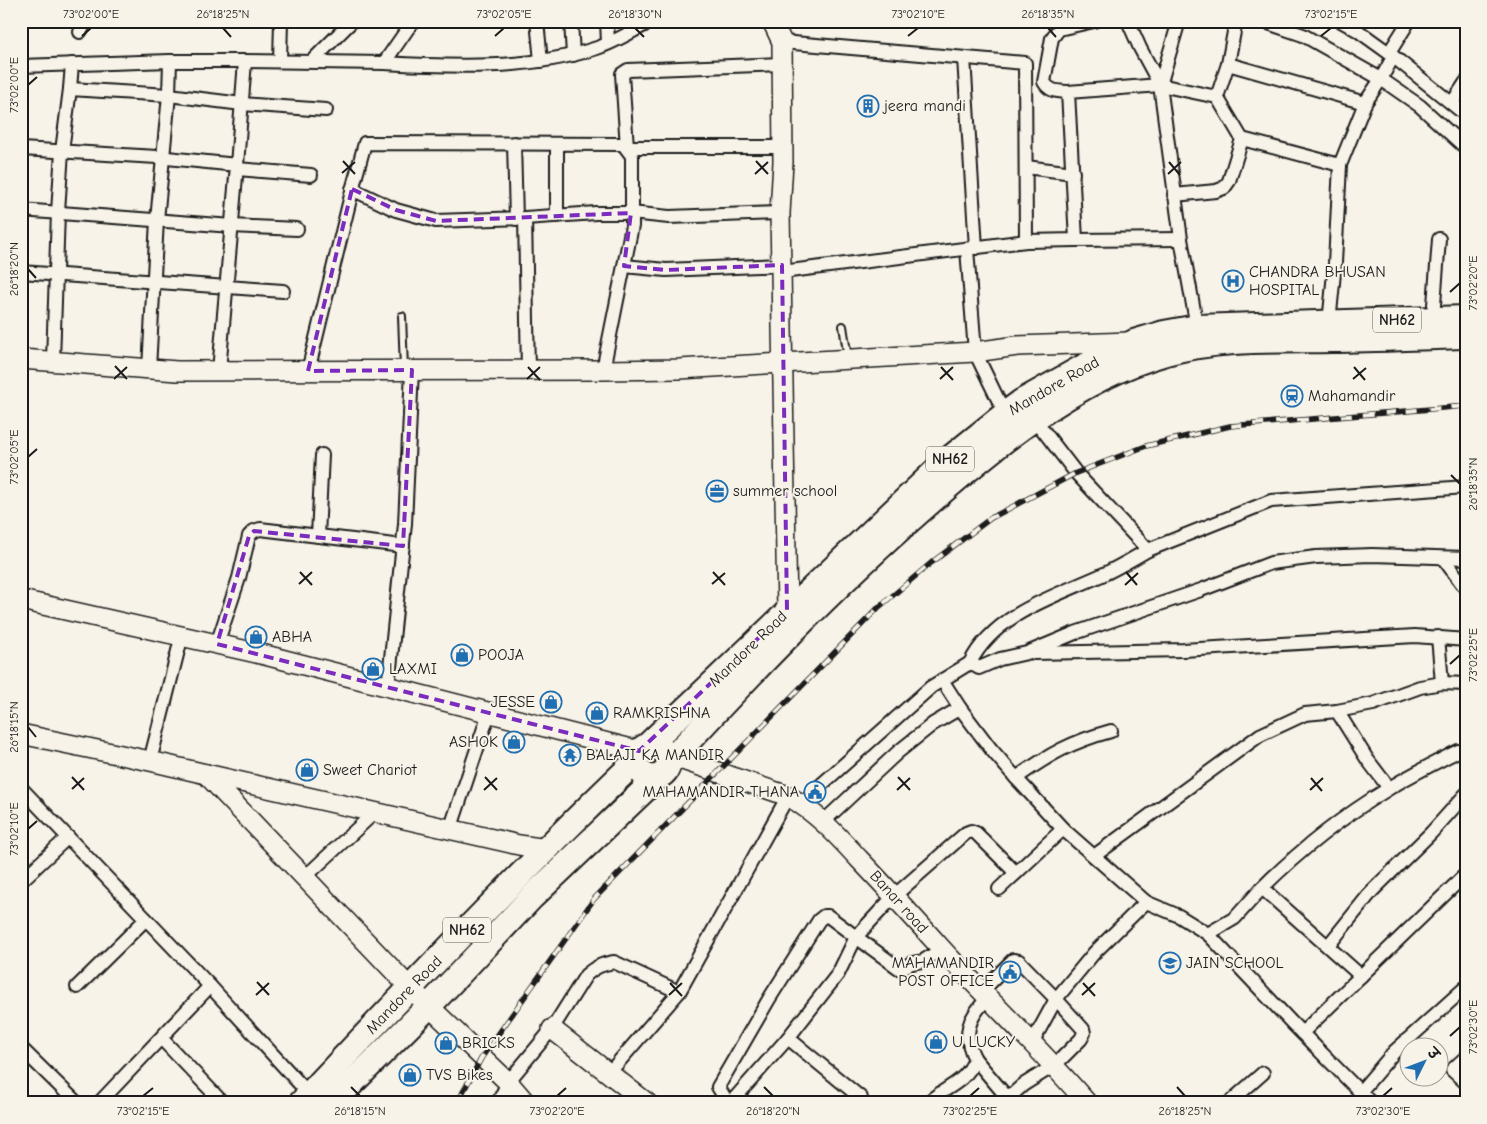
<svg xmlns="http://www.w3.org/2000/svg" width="1487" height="1124" font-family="'Comic Neue','Playpen Sans Deva',sans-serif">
  <rect width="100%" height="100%" fill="#f7f3e8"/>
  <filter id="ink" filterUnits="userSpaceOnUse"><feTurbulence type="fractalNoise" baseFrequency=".02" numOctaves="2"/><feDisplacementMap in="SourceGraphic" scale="10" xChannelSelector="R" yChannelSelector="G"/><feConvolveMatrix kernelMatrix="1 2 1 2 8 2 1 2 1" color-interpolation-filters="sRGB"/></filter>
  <g filter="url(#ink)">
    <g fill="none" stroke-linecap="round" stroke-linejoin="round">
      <g stroke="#1c1c1c" stroke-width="10">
        <g id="lane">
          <polyline points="402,316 404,369"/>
          <polyline points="843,326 848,358"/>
        </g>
      </g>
      <g stroke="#1c1c1c" stroke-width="16">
        <g id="street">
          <polyline points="537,21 541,61"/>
          <polyline points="571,21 573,55"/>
          <polyline points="607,21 608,43"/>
          <polyline points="1128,21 1140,48 1160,85 1179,21"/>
          <polyline points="1236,21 1228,64 1217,97 1242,139 1340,165"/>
          <polyline points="1262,21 1303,35 1381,79 1420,106 1466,148"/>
          <polyline points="1341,21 1357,30 1389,53 1466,115"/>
          <polyline points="80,32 87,21"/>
          <polyline points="782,42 1025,63 1026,241 782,272"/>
          <polyline points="1389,53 1409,21"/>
          <polyline points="964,58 976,248"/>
          <polyline points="245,61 384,63 413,21"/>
          <polyline points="280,61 281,21"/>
          <polyline points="312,61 352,21"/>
          <path d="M 384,63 C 452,67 531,70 597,48 C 616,42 634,30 652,21"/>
          <polyline points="782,64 628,70 622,74 627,147 783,147"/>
          <polyline points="1228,64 1365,103"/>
          <polyline points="21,66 170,61 245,61 237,165"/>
          <polyline points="1160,85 1181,239 1197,327"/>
          <polyline points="70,89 72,64"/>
          <path d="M 1068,92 C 1057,91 1050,92 1044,82 L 1052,38 L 1059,29 L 1094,21"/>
          <polyline points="1452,103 1466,82"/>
          <polyline points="514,143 516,219"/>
          <polyline points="557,144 557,216"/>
          <polyline points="21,149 157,157 237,165 219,371"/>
          <polyline points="1026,167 1073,173"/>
          <polyline points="237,169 311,175"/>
          <polyline points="352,189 396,210 436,221 525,218 596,213 631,213 669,217 780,213"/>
          <polyline points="1174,195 1216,191 1224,188 1229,181 1242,139"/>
          <polyline points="21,210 232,226 297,229"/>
          <polyline points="525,218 528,370"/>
          <polyline points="1076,240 1181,239"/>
          <polyline points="1026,241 1076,240 1068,92 1160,85 1217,97"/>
          <polyline points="967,249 975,352 1005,414"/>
          <polyline points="624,266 666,270 782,265"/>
          <polyline points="21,272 283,291"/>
          <polyline points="1433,318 1439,239"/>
          <polyline points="1329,323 1335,263 1340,165 1365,103 1381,79 1393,57"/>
          <polyline points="53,361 58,212 62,151 70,89 169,95 242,104 326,110"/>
          <polyline points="149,369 157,220 169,95 170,61"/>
          <polyline points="308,371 354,183 365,143 623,144 632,156 632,226 603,370"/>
          <polyline points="1032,416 1076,473 1148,550 1271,501 1466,487"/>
          <polyline points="318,536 322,455"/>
          <path d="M 1148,550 C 1134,558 1119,567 1104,574 C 1056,596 995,613 970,663 L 979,668 L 1000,659 L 1027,653 L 1075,633 L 1201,590 L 1271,563 L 1316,557 L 1372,555 L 1466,558"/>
          <polyline points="1443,558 1466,589"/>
          <polyline points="1438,637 1442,683"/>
          <polyline points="217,644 239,578 249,536 254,531 260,529 403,546"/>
          <polyline points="1034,653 1183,650 1415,636 1466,640"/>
          <polyline points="388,687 405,524 412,370"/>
          <path d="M 960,708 L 991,749 L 1016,778 C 1050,754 1071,742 1111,731"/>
          <polyline points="1337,711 1367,759 1389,788"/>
          <polyline points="150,761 182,635"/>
          <polyline points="21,788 210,986 309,1094"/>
          <polyline points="802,804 821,785 931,687 970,663"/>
          <polyline points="824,821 898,752 933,724 960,708 942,680"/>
          <polyline points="450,830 489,713"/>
          <polyline points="1094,856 1260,735 1305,714 1337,711 1373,704 1420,687 1442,683 1466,684"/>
          <polyline points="305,877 374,813"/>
          <polyline points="21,881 68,837"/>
          <path d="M 1262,888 C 1300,850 1342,817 1388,789 C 1410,775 1435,763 1458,751"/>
          <polyline points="999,889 1063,829"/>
          <polyline points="1146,902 1179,916 1208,934 1294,1025 1371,1103"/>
          <polyline points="1208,934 1235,918 1262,888 1361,976"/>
          <polyline points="1328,946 1372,891 1431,833 1466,794"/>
          <polyline points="77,987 146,919"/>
          <polyline points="982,991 1013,960 1019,961 1056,999 1032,1043"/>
          <polyline points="1302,1033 1466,874"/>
          <polyline points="161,1038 223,1103"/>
          <polyline points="788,1038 861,1098"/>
          <polyline points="21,1048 77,1103"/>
          <polyline points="1466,1057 1452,1070 1466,1083"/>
          <polyline points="975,1059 1006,1096 1014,1093 1023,1085 1055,1065 1081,1039 1084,1033 1083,1029 1056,999 1094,953 1146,902 1063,829 1016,778"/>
          <polyline points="609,1073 679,992"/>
          <polyline points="1360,1092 1395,1051 1466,987"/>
          <polyline points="735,1098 788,1038 838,974 856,937 900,969 912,963 923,961 942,949"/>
          <polyline points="99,1103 210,986"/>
          <path d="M 498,1103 L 508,1082 L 552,1029 L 586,975 C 595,967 602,964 614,962 L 679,992 L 788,796"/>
          <polyline points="721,1103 725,1098 718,1087 769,999 819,920 824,916 828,916 856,937 894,896 966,833 971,831 976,833 1016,873"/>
          <path d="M 927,1103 C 945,1087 965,1084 975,1059 C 962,1035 968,1017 988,998"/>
          <polyline points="1229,1103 1263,1073"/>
        </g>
      </g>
      <g stroke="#1c1c1c" stroke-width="22">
        <g id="secondary">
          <polyline points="772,21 782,42 783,162 780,213 787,611"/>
          <polyline points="21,359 177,371 603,370 679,369 975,352 1017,346 1130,342"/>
          <polyline points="21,600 265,655 639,751"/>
          <polyline points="21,734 150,761 206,774"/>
          <path d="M 674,757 L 788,796 C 817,813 837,835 859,859 C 887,888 914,918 941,948 C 989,1001 1041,1049 1087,1103"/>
          <polyline points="552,1029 647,1103"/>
          <polyline points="526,1103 508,1082 410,988 206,774 519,845 547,849"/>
        </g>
      </g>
      <g stroke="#1c1c1c" stroke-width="28">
        <g id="highway">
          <path d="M 648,745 L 660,747 L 668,756 C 671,771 660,781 645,776 L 637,767 C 635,757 638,750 648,745 L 944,463 L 1005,414 L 1021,402 L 1085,366 L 1134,342 L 1164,333 L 1197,327 L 1466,318"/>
          <path d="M 669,762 C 749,675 830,590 919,512 C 990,449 1073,379 1166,353 C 1221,338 1276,341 1332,340 C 1377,340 1421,337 1466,336"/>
          <path d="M 301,1103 C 410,987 521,871 636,761"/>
          <polyline points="332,1103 429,1006 532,897 657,778"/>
        </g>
      </g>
      <use href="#lane" stroke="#f7f3e8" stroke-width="6"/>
      <use href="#street" stroke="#f7f3e8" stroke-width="12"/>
      <use href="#secondary" stroke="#f7f3e8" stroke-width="19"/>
      <use href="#highway" stroke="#f7f3e8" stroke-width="24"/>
      <g stroke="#1c1c1c" stroke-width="5.5">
        <polyline id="rail" points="457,1103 482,1057 594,899 878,608 931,563 991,518 1076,473 1146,446 1230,426 1466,406"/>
      </g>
      <use href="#rail" stroke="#f7f3e8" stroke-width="4" stroke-dasharray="11" stroke-linecap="butt"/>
    </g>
  </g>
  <path fill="none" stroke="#7b2cbf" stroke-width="4" stroke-dasharray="10 6" stroke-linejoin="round" d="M 352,189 L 396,210 L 436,221 L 631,213 L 624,266 L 666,270 L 782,265 L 787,611 L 639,751 L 217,644 L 249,536 L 254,531 L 403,546 L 412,370 L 308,371 Z"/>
  <path fill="none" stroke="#1c1c1c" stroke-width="2" d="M 223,28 L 231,37M 635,28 L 644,37M 1048,28 L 1056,37M 82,36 L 91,28M 495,36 L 504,28M 908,36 L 918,28M 1321,36 L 1331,28M 28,85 L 37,77M 343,161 L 355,174M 756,161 L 768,174M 1169,162 L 1180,175M 342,173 L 355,162M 755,174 L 768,162M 1168,174 L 1181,162M 28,269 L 36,278M 1450,292 L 1460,283M 115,366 L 127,379M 528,367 L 540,380M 941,367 L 953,380M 1354,367 L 1365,380M 114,379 L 127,367M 527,379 L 540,367M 940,379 L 953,367M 1353,379 L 1366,368M 28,457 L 37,449M 1451,475 L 1460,484M 300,572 L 312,585M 713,572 L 725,585M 1126,572 L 1137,585M 299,584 L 312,572M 712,584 L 725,573M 1125,585 L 1138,573M 1450,664 L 1460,655M 28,727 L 36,737M 72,777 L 84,790M 485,777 L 497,790M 898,777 L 910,790M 1311,778 L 1322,791M 72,789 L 84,778M 484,790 L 497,778M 897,790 L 910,778M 1310,790 L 1323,778M 28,829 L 37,821M 257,982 L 269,995M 670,983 L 682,996M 1083,983 L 1095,996M 256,995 L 269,983M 669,995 L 682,983M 1082,995 L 1095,983M 1450,1036 L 1460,1027M 351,1087 L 360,1096M 764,1087 L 773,1096M 1177,1087 L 1185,1096M 143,1096 L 153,1088M 557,1096 L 566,1088M 970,1096 L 979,1088M 1383,1096 L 1392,1088"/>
  <defs>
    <g id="building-ring" transform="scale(1.125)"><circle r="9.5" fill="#f7f3e8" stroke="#1f6fb2" stroke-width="1.5"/><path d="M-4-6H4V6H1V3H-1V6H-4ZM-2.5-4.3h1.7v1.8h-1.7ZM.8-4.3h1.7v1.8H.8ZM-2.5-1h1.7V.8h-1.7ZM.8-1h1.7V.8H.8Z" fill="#1f6fb2"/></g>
    <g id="hospital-ring" transform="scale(1.125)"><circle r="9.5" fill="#f7f3e8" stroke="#1f6fb2" stroke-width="1.5"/><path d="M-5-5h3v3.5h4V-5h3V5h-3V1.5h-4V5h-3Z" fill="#1f6fb2"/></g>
    <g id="station-ring" transform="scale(1.125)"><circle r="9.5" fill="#f7f3e8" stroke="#1f6fb2" stroke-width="1.5"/><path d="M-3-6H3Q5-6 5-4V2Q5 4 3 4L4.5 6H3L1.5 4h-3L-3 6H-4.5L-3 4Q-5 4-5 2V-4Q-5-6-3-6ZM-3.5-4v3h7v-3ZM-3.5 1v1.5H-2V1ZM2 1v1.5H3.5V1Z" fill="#1f6fb2"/></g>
    <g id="office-ring" transform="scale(1.125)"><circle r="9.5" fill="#f7f3e8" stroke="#1f6fb2" stroke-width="1.5"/><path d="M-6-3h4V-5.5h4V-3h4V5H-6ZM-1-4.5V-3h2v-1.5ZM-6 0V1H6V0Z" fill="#1f6fb2"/></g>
    <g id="shop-ring" transform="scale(1.125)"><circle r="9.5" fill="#f7f3e8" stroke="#1f6fb2" stroke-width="1.5"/><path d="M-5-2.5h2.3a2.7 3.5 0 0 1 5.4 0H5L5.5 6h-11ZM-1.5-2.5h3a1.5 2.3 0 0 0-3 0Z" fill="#1f6fb2"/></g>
    <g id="temple-ring" transform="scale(1.125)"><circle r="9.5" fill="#f7f3e8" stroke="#1f6fb2" stroke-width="1.5"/><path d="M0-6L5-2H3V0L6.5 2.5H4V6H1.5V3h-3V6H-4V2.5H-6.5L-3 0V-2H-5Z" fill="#1f6fb2"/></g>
    <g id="civic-ring" transform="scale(1.125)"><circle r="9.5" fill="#f7f3e8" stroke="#1f6fb2" stroke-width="1.5"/><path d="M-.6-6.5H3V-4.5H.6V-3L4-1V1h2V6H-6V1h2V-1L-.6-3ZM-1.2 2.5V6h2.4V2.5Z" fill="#1f6fb2"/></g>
    <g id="school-ring" transform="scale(1.125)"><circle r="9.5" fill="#f7f3e8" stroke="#1f6fb2" stroke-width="1.5"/><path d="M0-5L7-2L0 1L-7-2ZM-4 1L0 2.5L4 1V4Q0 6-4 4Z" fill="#1f6fb2"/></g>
  </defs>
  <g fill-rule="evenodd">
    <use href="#building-ring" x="868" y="106"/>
    <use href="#hospital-ring" x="1233" y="281"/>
    <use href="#station-ring" x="1292" y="396"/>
    <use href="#office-ring" x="717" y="491"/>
    <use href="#shop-ring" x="256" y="637"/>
    <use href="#shop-ring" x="462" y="655"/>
    <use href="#shop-ring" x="373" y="669"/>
    <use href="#shop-ring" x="551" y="702"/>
    <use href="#shop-ring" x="597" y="713"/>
    <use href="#shop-ring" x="514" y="742"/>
    <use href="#temple-ring" x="570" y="755"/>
    <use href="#shop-ring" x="307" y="770"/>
    <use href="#civic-ring" x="815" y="792"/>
    <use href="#school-ring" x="1170" y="963"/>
    <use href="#civic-ring" x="1010" y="972"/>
    <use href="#shop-ring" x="936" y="1042"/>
    <use href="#shop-ring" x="446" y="1043"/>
    <use href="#shop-ring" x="410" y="1075"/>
  </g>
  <g text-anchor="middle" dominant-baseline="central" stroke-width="4" stroke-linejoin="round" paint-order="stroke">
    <g fill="#f7f3e8" stroke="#5e5c59" stroke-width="1">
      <rect x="1373" y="307.5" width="48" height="25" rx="4"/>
      <rect x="926" y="446.5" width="48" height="25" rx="4"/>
      <rect x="443" y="917.5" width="48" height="25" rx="4"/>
    </g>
    <g font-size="15" font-weight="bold" fill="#1c1c1c">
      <text x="1397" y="320">NH62</text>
      <text x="950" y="459">NH62</text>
      <text x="467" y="930">NH62</text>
    </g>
    <g font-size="16" fill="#1c1c1c" stroke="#f7f3e8" text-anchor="start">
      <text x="884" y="106">jeera mandi</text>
      <text x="1249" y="272">CHANDRA BHUSAN<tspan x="1249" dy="18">HOSPITAL</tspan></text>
      <text x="1308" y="396">Mahamandir</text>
      <text x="733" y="491">summer school</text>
      <text x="272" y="637">ABHA</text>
      <text x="478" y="655">POOJA</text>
      <text x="389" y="669">LAXMI</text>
      <text x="535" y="702" text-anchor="end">JESSE</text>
      <text x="613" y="713">RAMKRISHNA</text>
      <text x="498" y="742" text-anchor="end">ASHOK</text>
      <text x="586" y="755">BALAJI KA MANDIR</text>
      <text x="323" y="770">Sweet Chariot</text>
      <text x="799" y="792" text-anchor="end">MAHAMANDIR THANA</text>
      <text x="994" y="963" text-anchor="end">MAHAMANDIR<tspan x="994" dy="18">POST OFFICE</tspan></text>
      <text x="1186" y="963">JAIN SCHOOL</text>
      <text x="952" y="1042">U LUCKY</text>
      <text x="462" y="1043">BRICKS</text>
      <text x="426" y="1075">TVS Bikes</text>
    </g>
    <g font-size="16" fill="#1c1c1c" stroke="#f7f3e8">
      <text transform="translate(1054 386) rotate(-30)">Mandore Road</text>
      <text transform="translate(748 649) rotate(-44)">Mandore Road</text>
      <text transform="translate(899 902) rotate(48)">Banar road</text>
      <text transform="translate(404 995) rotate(-46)">Mandore Road</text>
    </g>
  </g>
  <rect width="1487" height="1124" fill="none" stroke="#f7f3e8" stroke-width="55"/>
  <g transform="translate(1424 1062) rotate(48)"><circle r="24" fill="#f7f3e8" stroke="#9f9d96"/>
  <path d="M0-4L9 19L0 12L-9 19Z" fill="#1f6fb2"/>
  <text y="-8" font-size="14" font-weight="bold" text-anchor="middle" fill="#1c1c1c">उ</text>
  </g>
  <rect x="28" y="28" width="1432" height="1068" fill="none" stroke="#1c1c1c" stroke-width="2"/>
  <g font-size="12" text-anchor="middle" fill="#1c1c1c">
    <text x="91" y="18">73°02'00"E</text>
    <text x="223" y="18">26°18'25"N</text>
    <text x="504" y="18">73°02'05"E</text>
    <text x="635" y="18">26°18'30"N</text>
    <text x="918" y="18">73°02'10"E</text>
    <text x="1048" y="18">26°18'35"N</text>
    <text x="1331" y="18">73°02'15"E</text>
    <text transform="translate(14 85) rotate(-90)" y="4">73°02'00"E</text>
    <text transform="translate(14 269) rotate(-90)" y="4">26°18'20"N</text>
    <text transform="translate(1473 283) rotate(-90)" y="4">73°02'20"E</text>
    <text transform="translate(14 457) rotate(-90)" y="4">73°02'05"E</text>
    <text transform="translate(1473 484) rotate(-90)" y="4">26°18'35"N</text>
    <text transform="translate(1473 655) rotate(-90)" y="4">73°02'25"E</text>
    <text transform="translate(14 727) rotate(-90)" y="4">26°18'15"N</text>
    <text transform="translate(14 829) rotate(-90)" y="4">73°02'10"E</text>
    <text transform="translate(1473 1027) rotate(-90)" y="4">73°02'30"E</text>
    <text x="143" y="1115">73°02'15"E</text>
    <text x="360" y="1115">26°18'15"N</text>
    <text x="557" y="1115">73°02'20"E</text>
    <text x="773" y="1115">26°18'20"N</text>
    <text x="970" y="1115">73°02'25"E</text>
    <text x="1185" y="1115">26°18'25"N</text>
    <text x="1383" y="1115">73°02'30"E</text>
  </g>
</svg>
